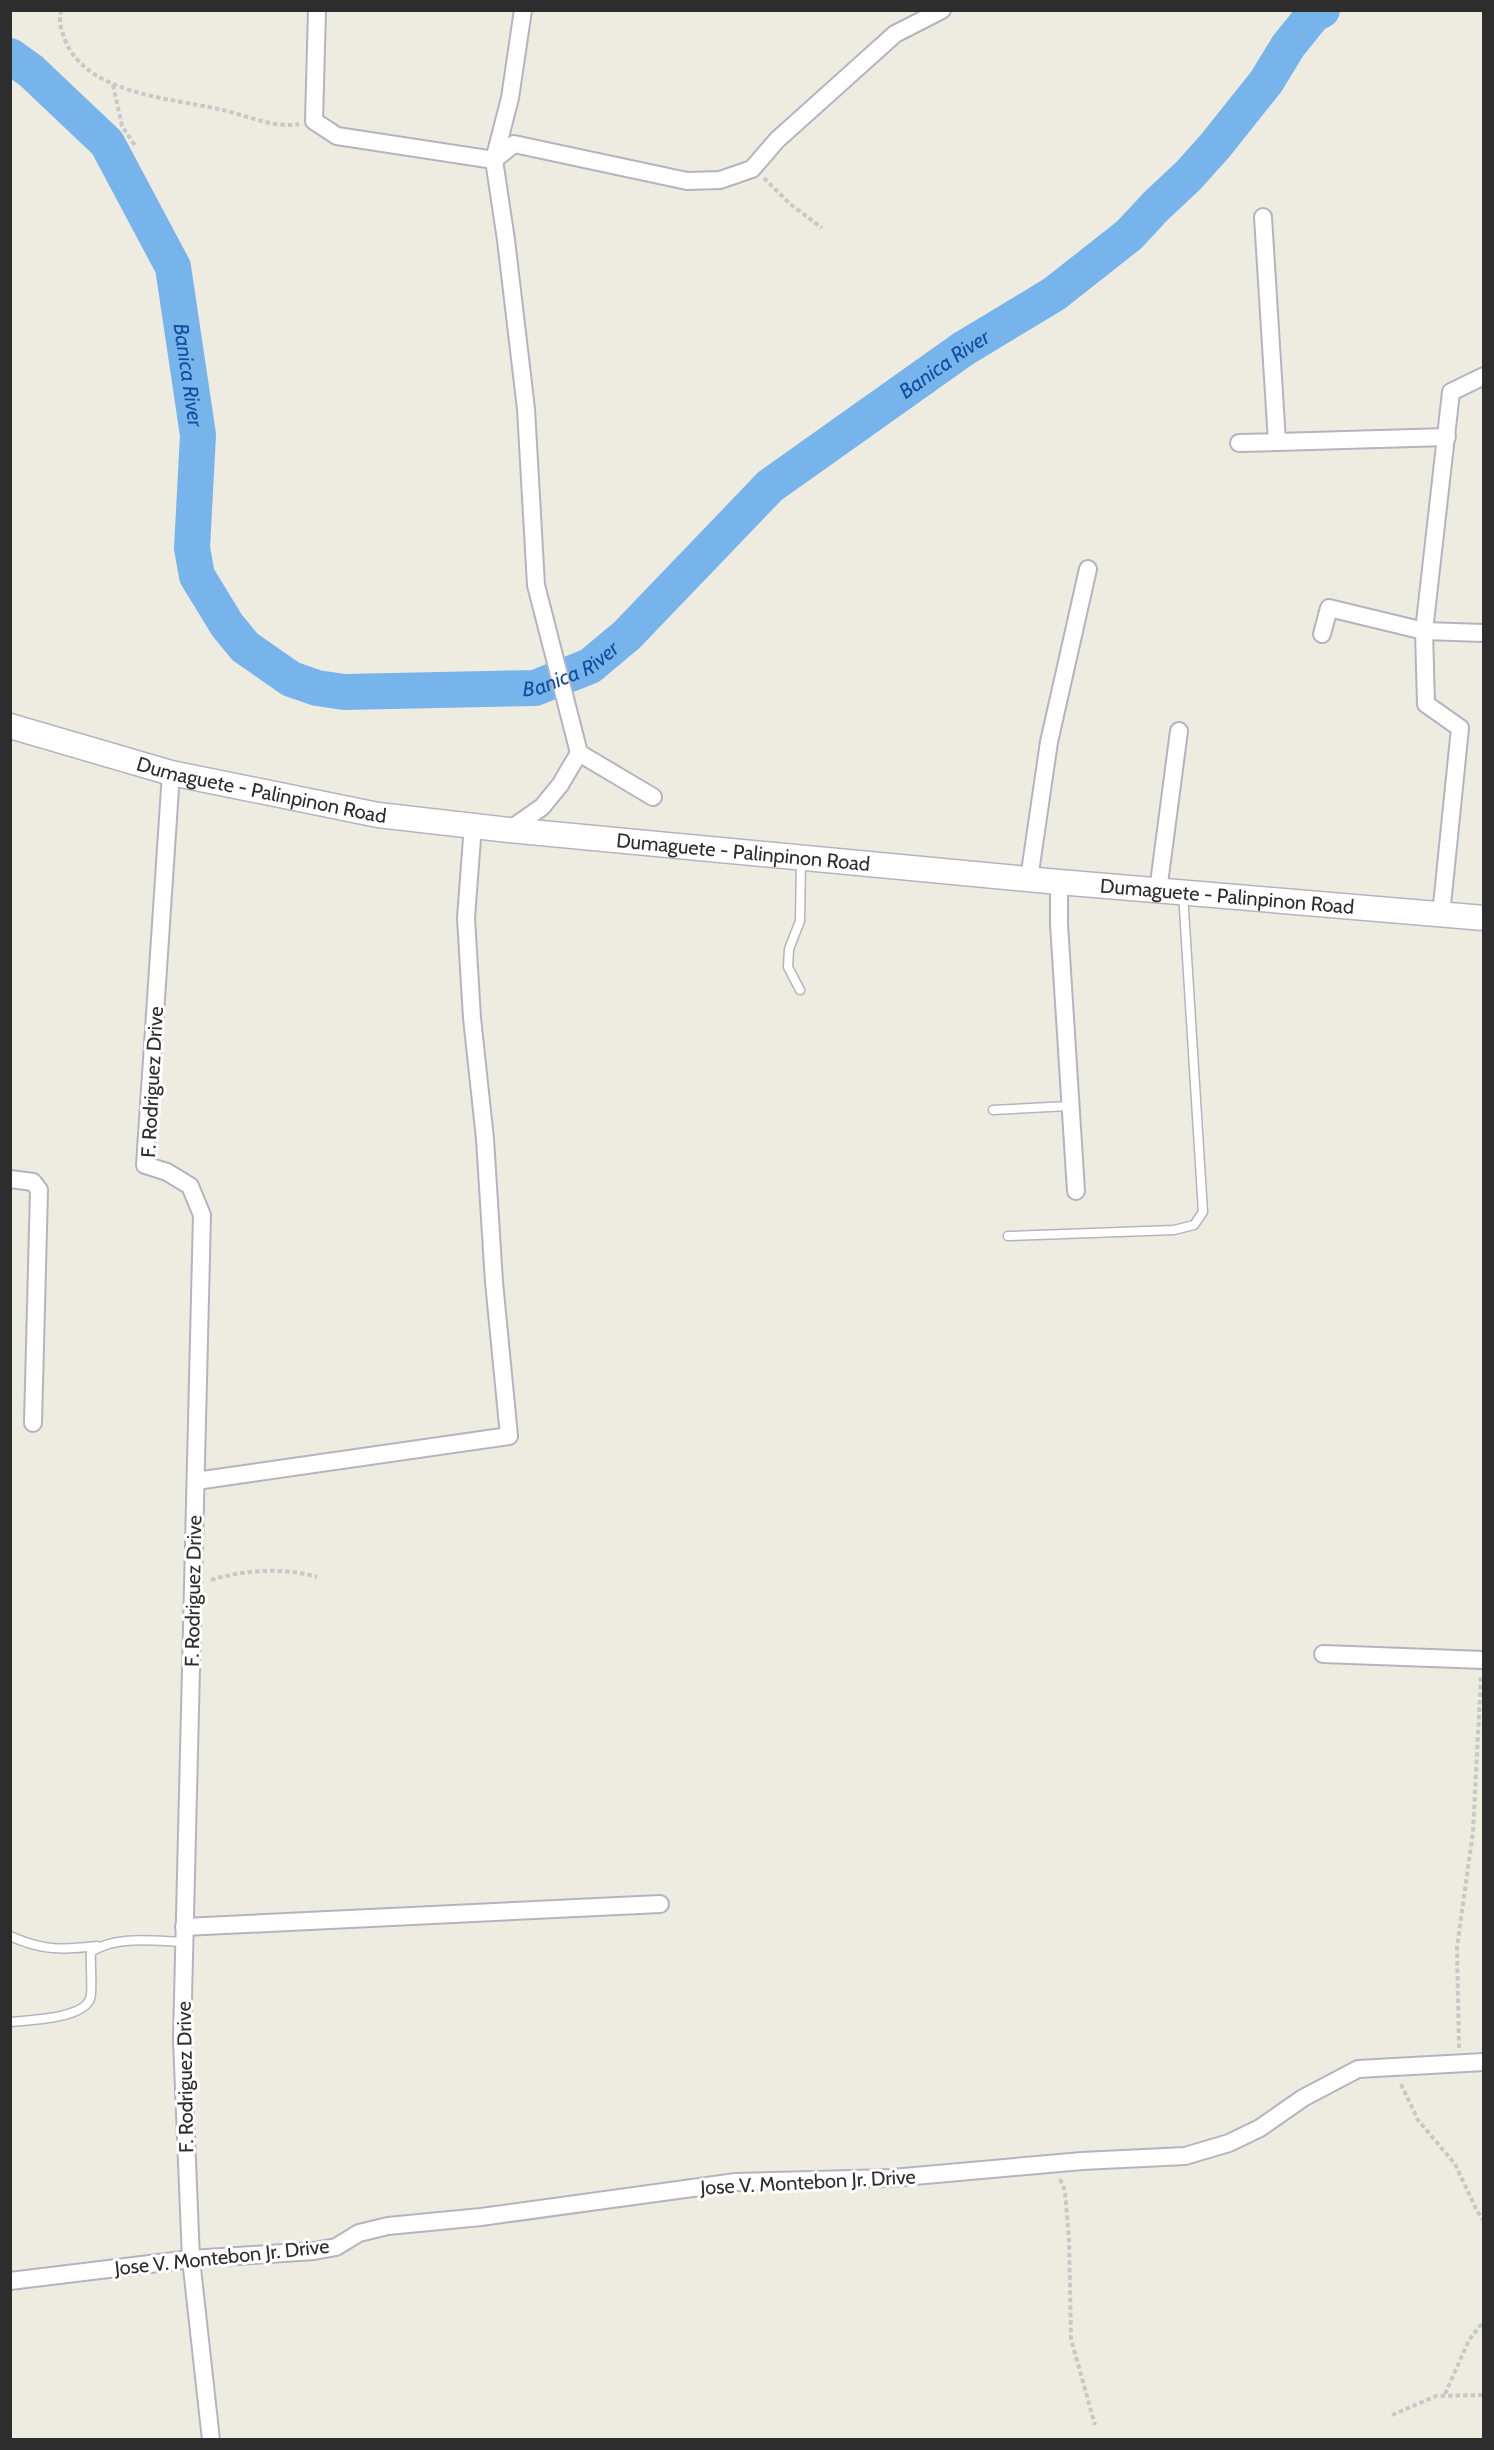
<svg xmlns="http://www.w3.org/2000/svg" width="1494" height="2450" font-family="Cabin,sans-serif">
  <rect width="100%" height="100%" fill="#eeebe1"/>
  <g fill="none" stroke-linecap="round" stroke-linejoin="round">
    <path stroke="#78b4ec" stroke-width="36" id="s1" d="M 10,56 L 31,71 L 107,143 L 173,267 L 198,435 L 192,548 L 197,576 L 227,625 L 245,647 L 291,679 L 317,688 L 344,692 L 535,688 L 590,666 L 627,635 L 770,486 L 963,349 L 1054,294 L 1129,235 L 1156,206 L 1188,176 L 1215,146 L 1266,82 L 1288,46 L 1313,15 L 1322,10"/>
    <g stroke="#b4b4c0" stroke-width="11">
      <g id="service">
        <polyline points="800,990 788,967 789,949 800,921 801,860"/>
        <polyline points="993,1110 1069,1106"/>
        <polyline points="1008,1236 1174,1230 1194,1225 1203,1212 1183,893"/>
        <path d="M 10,1936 C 43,1951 63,1950 97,1946"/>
        <path d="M 10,2022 C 29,2020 82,2019 90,1999 C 93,1993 90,1962 91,1952 C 116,1935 155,1941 184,1942"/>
      </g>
    </g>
    <g stroke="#b4b4c0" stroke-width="20">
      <g id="minor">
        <polyline points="317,10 314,121 337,136 494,160 514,144 687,181 720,180 752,169 777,140 895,34 942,10"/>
        <polyline points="523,10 510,98 494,160 506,240 526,409 536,585 579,753 653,797"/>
        <polyline points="1263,217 1277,442 1447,437"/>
        <polyline points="1239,443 1277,442"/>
        <polyline points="1322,634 1329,608 1424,631 1484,633"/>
        <polyline points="171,773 145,1165 167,1172 190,1186 202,1215 182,2040 191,2259 211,2440"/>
        <polyline points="509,830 542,807 560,785 579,753"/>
        <polyline points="1029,879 1049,742 1088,569"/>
        <polyline points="1059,882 1059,924 1076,1191"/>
        <polyline points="1158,891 1179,731"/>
        <polyline points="1441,915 1460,728 1426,704 1424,631 1451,392 1484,376"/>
        <polyline points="10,1179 33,1182 39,1190 33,1423"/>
        <polyline points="196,1481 509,1436 494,1282 485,1139 472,1018 466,918 473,825"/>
        <polyline points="1323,1654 1484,1660"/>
        <polyline points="184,1927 660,1904"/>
        <polyline points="10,2281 191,2259 314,2251 336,2247 359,2233 388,2226 481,2217 736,2182 892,2178 1082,2161 1185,2156 1229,2143 1260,2128 1303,2098 1358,2069 1484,2062"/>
      </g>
    </g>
    <g stroke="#b4b4c0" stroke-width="27">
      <g id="secondary">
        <path id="s2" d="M 10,726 L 171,773 L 378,815 L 509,830 L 1059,882 L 1484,918"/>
      </g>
    </g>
    <g stroke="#c8c8c8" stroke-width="4" stroke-dasharray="4.5 3" stroke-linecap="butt">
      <path d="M 61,10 C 59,21 60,27 64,37 C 84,95 172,98 223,110 C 244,115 277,129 299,124"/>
      <polyline points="113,85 122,126 136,147"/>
      <polyline points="764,178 789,203 822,228"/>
      <path d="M 211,1580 C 243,1570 285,1567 317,1577"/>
      <polyline points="1459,2048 1457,1947 1473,1832 1481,1676"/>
      <polyline points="1401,2084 1418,2120 1455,2164 1477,2211 1484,2221"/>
      <polyline points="1060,2179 1065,2191 1069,2238 1071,2339 1095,2425"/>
      <polyline points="1445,2394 1469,2340 1484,2321"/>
      <polyline points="1392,2415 1436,2396 1484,2395"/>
    </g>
    <use href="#service" stroke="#fff" stroke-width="8"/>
    <use href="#minor" stroke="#fff" stroke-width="16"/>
    <use href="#secondary" stroke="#fff" stroke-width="24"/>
  </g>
  <g text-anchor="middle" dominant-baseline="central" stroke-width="6" stroke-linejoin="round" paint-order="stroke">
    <g font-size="20" fill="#2d2d2d" stroke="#fff">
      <text stroke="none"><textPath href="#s2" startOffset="260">Dumaguete - Palinpinon Road</textPath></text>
      <text stroke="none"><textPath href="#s2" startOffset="746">Dumaguete - Palinpinon Road</textPath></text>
      <text stroke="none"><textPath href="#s2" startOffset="1232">Dumaguete - Palinpinon Road</textPath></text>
      <text transform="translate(152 1082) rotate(-87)">F. Rodriguez Drive</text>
      <text transform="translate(193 1591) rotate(-89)">F. Rodriguez Drive</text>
      <text transform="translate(185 2077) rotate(-91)">F. Rodriguez Drive</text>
      <text transform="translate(808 2182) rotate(-3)">Jose V. Montebon Jr. Drive</text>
      <text transform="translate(222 2257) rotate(-6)">Jose V. Montebon Jr. Drive</text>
    </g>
    <g font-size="21" font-style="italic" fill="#114f9e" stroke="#fff">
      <text stroke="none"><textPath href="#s1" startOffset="1497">Banica River</textPath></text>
      <text stroke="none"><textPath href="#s1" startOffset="380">Banica River</textPath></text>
      <text stroke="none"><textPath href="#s1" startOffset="1010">Banica River</textPath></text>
    </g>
  </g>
  <rect width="1494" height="2450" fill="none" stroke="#2d2d2d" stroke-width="24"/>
</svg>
